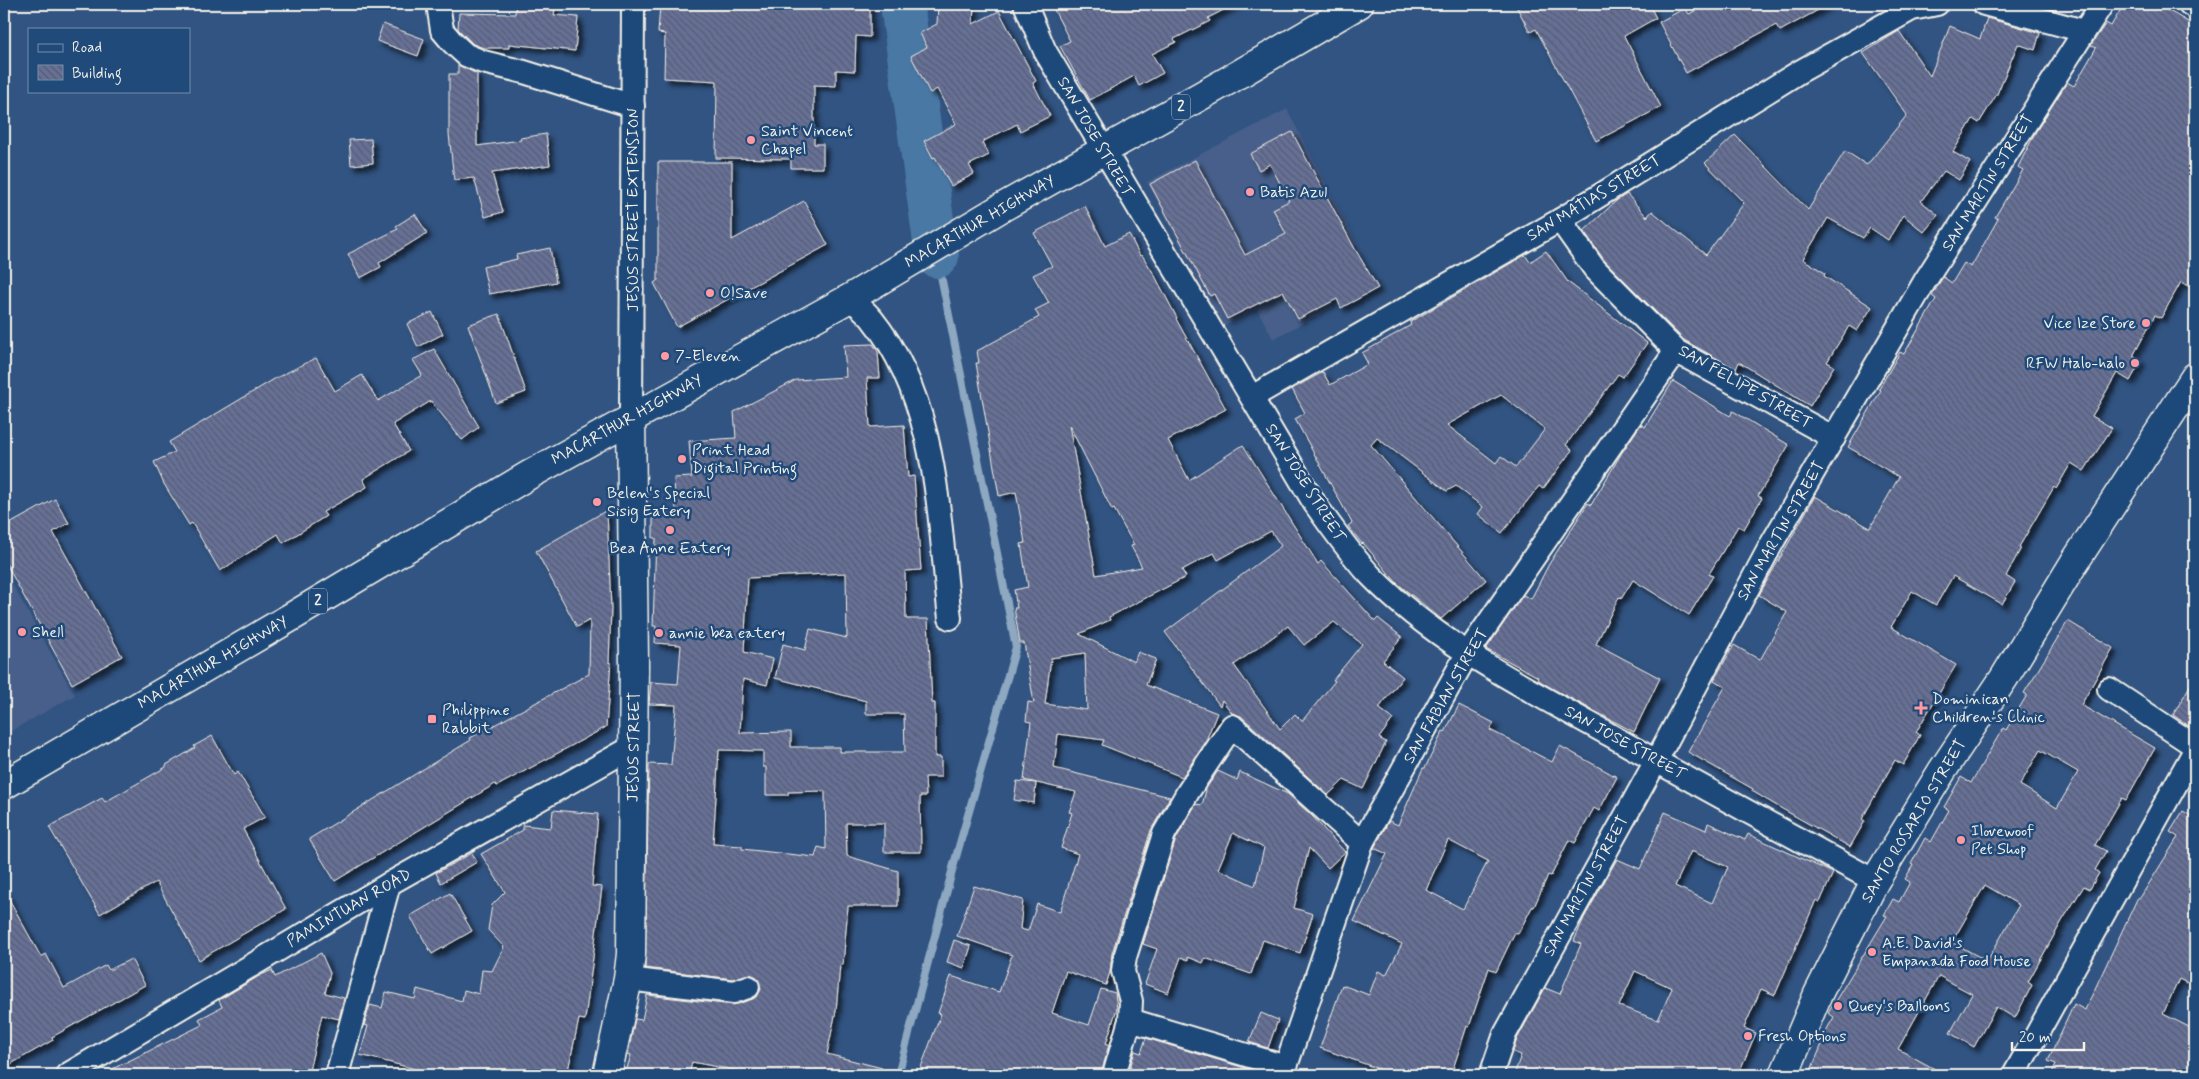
<svg xmlns="http://www.w3.org/2000/svg" width="2199" height="1079" font-family="Mynerve,sans-serif">
  <defs>
    <pattern id="building-back-hatch" width="6" height="6" patternUnits="userSpaceOnUse" patternTransform="scale(1.25)"><rect width="6" height="6" fill="#667097"/><path d="M-1 5l2 2M0 0l6 6M5-1l2 2" fill="none" stroke="#585c6e"/></pattern>
    <filter id="shadow"><feDropShadow dx="4.5" dy="4.5" stdDeviation="2.5" flood-color="#0009"/></filter>
  </defs>
  <rect width="100%" height="100%" fill="#325482"/>
  <filter id="ink" filterUnits="userSpaceOnUse"><feTurbulence type="fractalNoise" baseFrequency=".02" numOctaves="2"/><feDisplacementMap in="SourceGraphic" scale="10" xChannelSelector="R" yChannelSelector="G"/><feConvolveMatrix kernelMatrix="1 2 1 2 8 2 1 2 1" color-interpolation-filters="sRGB"/></filter>
  <g filter="url(#ink)">
    <g fill="#465f8a">
      <polygon points="1287,109 1357,244 1313,267 1333,307 1273,339 1257,309 1222,327 1147,182"/>
      <polygon points="4,570 75,695 4,735"/>
    </g>
    <g fill="none" stroke-linecap="round" stroke-linejoin="round">
      <polyline stroke="#8da8c0" stroke-width="8" points="898,1075 954,864 1016,647 937,256"/>
      <polyline stroke="#4978a5" stroke-width="44" points="902,4 937,256"/>
    </g>
    <g fill="url(#building-back-hatch)" stroke="#f4f1e8" fill-rule="evenodd" filter="url(#shadow)">
      <polygon points="516,4 556,4 554,15 578,17 575,51 509,44 509,48 484,48 473,44 458,29 459,13 515,14"/>
      <polygon points="660,4 870,4 870,37 856,36 855,71 836,70 836,86 814,85 814,144 823,144 823,168 791,168 791,159 716,158 717,81 664,78 665,34 658,33"/>
      <polygon points="938,4 974,4 973,24 999,11 1036,81 1033,83 1050,116 1020,131 1017,124 982,142 989,155 969,165 974,174 951,186 935,157 933,158 924,141 956,124 937,89 930,93 911,56 927,47 920,33 937,24"/>
      <polygon points="1051,4 1235,4 1208,18 1210,21 1174,39 1176,42 1152,54 1163,73 1139,86 1134,76 1090,100 1060,46 1070,41"/>
      <polygon points="1515,4 1649,4 1656,18 1624,36 1661,107 1596,141 1536,29 1530,32"/>
      <polygon points="1708,4 1829,4 1780,31 1776,25 1686,73 1659,22 1685,8 1689,14"/>
      <polygon points="2124,4 2157,4 2195,26 2195,290 2181,282 2161,318 2155,315 2133,356 2141,361 2130,381 2117,373 2092,416 2112,428 2084,471 2071,463 2056,489 2054,487 2019,547 2021,548 2006,576 2015,582 2002,604 1953,576 1936,605 1912,591 1891,627 1956,665 1916,732 1920,735 1903,765 1895,760 1862,819 1865,821 1850,847 1777,806 1752,791 1753,789 1688,752 1725,687 1714,680 1734,645 1760,660 1787,612 1759,595 1815,496 1870,528 1899,477 1848,447 1881,390 1879,389 1900,352 1904,354 1936,299 1932,296 1940,282 1943,277 1952,283 1964,263 1971,267 1998,219 1995,217 2023,170 2018,167 2035,133 2067,82 2074,86 2096,48 2091,45 2106,23 2111,26"/>
      <polygon points="1987,18 2040,33 2035,50 2018,44 1997,94 1979,123 1973,119 1953,152 1970,162 1959,180 1944,171 1921,201 1938,215 1924,232 1903,215 1888,240 1870,228 1863,238 1828,218 1804,257 1803,259 1825,273 1824,276 1872,307 1857,331 1849,326 1827,362 1834,366 1810,406 1739,362 1736,369 1684,340 1604,260 1584,231 1616,201 1627,194 1647,217 1652,211 1706,255 1744,203 1705,163 1735,135 1808,210 1845,151 1867,165 1907,115 1863,53 1899,31 1930,76 1950,26 1980,39"/>
      <polygon points="383,24 424,39 418,56 377,41"/>
      <polygon points="458,65 477,74 477,146 521,140 520,138 546,134 550,165 492,173 503,212 485,217 474,178 454,180 449,134 449,74 458,74"/>
      <polygon points="1292,132 1355,249 1378,288 1341,308 1337,299 1298,319 1283,291 1227,319 1214,294 1210,296 1150,184 1195,160 1245,255 1286,234 1273,209 1289,201 1270,164 1259,170 1250,154"/>
      <polygon points="371,139 373,163 351,165 349,140"/>
      <polygon points="658,162 732,162 732,240 804,201 828,245 677,327 654,283 658,280"/>
      <path d="M 1085,206 L 1105,246 L 1129,234 L 1140,256 L 1142,255 L 1154,274 L 1177,318 L 1176,319 L 1226,409 L 1168,440 L 1189,480 L 1243,445 L 1318,564 L 1321,561 L 1375,621 L 1378,618 L 1402,637 L 1383,661 L 1403,677 L 1379,708 L 1393,719 L 1379,738 L 1386,742 L 1363,789 L 1344,780 L 1328,795 L 1241,716 L 1232,713 L 1222,700 L 1220,706 L 1165,632 L 1281,546 L 1271,531 L 1218,560 L 1214,553 L 1182,570 L 1186,577 L 1109,617 L 1110,620 L 1079,634 L 1134,662 L 1138,652 L 1156,659 L 1146,685 L 1217,713 L 1205,743 L 1182,777 L 1102,745 L 1104,740 L 1058,734 L 1054,768 L 1170,797 L 1151,830 L 1112,953 L 1110,972 L 1106,985 L 1066,971 L 1052,1013 L 1089,1025 L 1101,989 L 1115,993 L 1117,1008 L 1106,1044 L 1109,1044 L 1101,1075 L 918,1075 L 941,1014 L 938,1013 L 951,976 L 999,992 L 1012,955 L 957,936 L 974,886 L 1023,900 L 1020,929 L 1028,931 L 1037,904 L 1060,912 L 1078,854 L 1061,848 L 1072,813 L 1069,812 L 1076,792 L 1024,780 L 1031,722 L 1026,721 L 1028,702 L 1034,703 L 1024,643 L 1020,643 L 1014,608 L 1017,608 L 1014,590 L 1028,587 L 1021,544 L 1025,543 L 1016,492 L 999,496 L 976,363 L 979,363 L 977,351 L 1039,317 L 1035,310 L 1049,303 L 1033,275 L 1052,266 L 1034,233 ZM 1069,425 L 1112,510 L 1114,509 L 1134,545 L 1131,546 L 1142,567 L 1096,575 ZM 1334,622 L 1362,644 L 1333,680 L 1335,681 L 1302,721 L 1295,714 L 1280,729 L 1234,665 L 1288,626 L 1304,645 ZM 1085,653 L 1087,710 L 1045,704 L 1051,658 Z"/>
      <polygon points="415,214 427,233 379,263 381,267 360,278 348,254 398,229 396,226"/>
      <polygon points="550,248 556,282 489,294 483,267 517,259 516,255"/>
      <path d="M 1546,251 L 1568,282 L 1647,343 L 1623,377 L 1618,374 L 1566,445 L 1572,450 L 1543,489 L 1539,486 L 1502,533 L 1478,514 L 1483,507 L 1456,486 L 1447,491 L 1377,438 L 1371,445 L 1486,580 L 1441,619 L 1397,583 L 1363,543 L 1362,544 L 1348,526 L 1352,523 L 1295,419 L 1305,413 L 1292,389 L 1323,372 L 1330,385 L 1368,364 L 1362,353 L 1411,325 L 1410,322 L 1525,255 L 1530,262 ZM 1501,395 L 1545,429 L 1516,467 L 1501,456 L 1496,463 L 1447,425 Z"/>
      <polygon points="432,312 443,334 418,347 407,324"/>
      <polygon points="499,314 526,392 496,403 468,325"/>
      <path d="M 873,344 L 878,352 L 880,378 L 867,378 L 870,427 L 904,425 L 908,477 L 914,476 L 921,570 L 905,571 L 906,619 L 928,619 L 932,703 L 935,703 L 935,757 L 941,757 L 941,777 L 925,777 L 926,796 L 920,796 L 921,852 L 884,852 L 884,823 L 846,823 L 847,856 L 898,871 L 898,906 L 848,906 L 843,965 L 840,965 L 836,1011 L 827,1054 L 882,1068 L 881,1075 L 759,1075 L 692,1062 L 689,1075 L 625,1075 L 631,1055 L 628,1054 L 635,1019 L 642,1020 L 647,995 L 733,1005 L 753,999 L 758,995 L 761,989 L 757,977 L 750,974 L 733,979 L 645,968 L 649,764 L 671,765 L 676,705 L 649,704 L 651,682 L 678,684 L 681,645 L 655,643 L 656,626 L 653,626 L 656,538 L 653,538 L 653,511 L 676,511 L 674,478 L 692,477 L 689,441 L 736,438 L 734,412 L 796,380 L 846,377 L 844,345 ZM 846,573 L 847,638 L 810,629 L 805,650 L 783,644 L 775,678 L 866,701 L 866,714 L 904,714 L 905,752 L 840,752 L 840,747 L 791,747 L 791,732 L 740,733 L 743,679 L 767,685 L 773,659 L 744,652 L 748,578 ZM 719,750 L 763,751 L 763,767 L 766,767 L 766,795 L 788,795 L 788,792 L 825,791 L 826,849 L 818,847 L 815,857 L 742,849 L 742,846 L 713,844 Z"/>
      <polygon points="434,349 479,427 462,440 431,401 393,424 409,451 363,479 367,487 323,512 326,516 283,543 278,534 220,571 192,523 189,525 164,484 154,462 175,452 169,442 276,378 316,358 335,391 362,375 378,401 422,375 413,360"/>
      <polygon points="1673,381 1730,416 1733,411 1789,445 1758,496 1762,498 1744,529 1738,526 1709,574 1713,576 1689,615 1633,580 1621,599 1619,597 1596,644 1660,678 1634,732 1553,689 1537,679 1538,677 1486,649 1523,595 1531,599 1549,564 1588,503 1591,505 1621,454 1641,424 1645,427"/>
      <polygon points="55,499 69,523 53,532 122,656 72,684 4,560 4,527"/>
      <polygon points="607,510 611,609 609,663 611,662 606,727 497,786 495,784 335,881 309,839 471,740 470,738 589,674 590,620 577,627 536,551"/>
      <path d="M 2068,621 L 2113,648 L 2081,705 L 2155,748 L 2126,800 L 2122,798 L 2095,845 L 2106,851 L 2095,870 L 2099,873 L 2090,889 L 2084,886 L 2062,921 L 2028,982 L 2032,985 L 2015,1018 L 1996,1007 L 1974,1047 L 1950,1033 L 1972,994 L 1939,976 L 1898,1049 L 1946,1075 L 1809,1075 L 1825,1037 L 1823,1036 L 1834,1017 L 1828,1013 L 1887,916 L 1884,915 L 1893,899 L 1899,902 L 1910,882 L 1905,879 L 1913,865 L 1911,864 L 1925,838 L 1931,842 L 1949,810 L 1944,807 L 1961,777 L 1971,783 L 2003,728 L 2006,730 L 2027,695 L 2024,693 ZM 2040,750 L 2078,772 L 2057,808 L 2020,785 ZM 1985,885 L 2019,905 L 1987,961 L 1952,942 Z"/>
      <polygon points="2195,677 2195,730 2173,715"/>
      <path d="M 1459,705 L 1494,723 L 1490,730 L 1552,762 L 1560,746 L 1617,777 L 1599,811 L 1594,808 L 1575,843 L 1569,840 L 1551,876 L 1548,875 L 1534,907 L 1532,907 L 1518,934 L 1515,932 L 1496,972 L 1489,968 L 1469,1027 L 1467,1026 L 1451,1075 L 1396,1075 L 1320,1048 L 1342,985 L 1369,995 L 1378,971 L 1386,975 L 1402,944 L 1354,921 L 1387,854 L 1374,848 L 1389,821 L 1398,825 L 1423,768 L 1425,768 L 1443,731 L 1445,732 ZM 1448,840 L 1488,861 L 1463,909 L 1426,890 Z"/>
      <polygon points="212,736 234,775 238,772 265,817 243,829 286,909 199,960 156,882 100,914 49,827 102,798 105,802 166,767 166,765 195,748 194,746"/>
      <path d="M 1218,771 L 1237,780 L 1240,772 L 1288,794 L 1312,816 L 1345,852 L 1328,868 L 1309,848 L 1294,908 L 1313,914 L 1300,953 L 1263,940 L 1251,974 L 1205,958 L 1203,963 L 1188,957 L 1188,960 L 1181,957 L 1168,993 L 1145,984 L 1157,949 L 1143,944 L 1176,839 L 1196,804 L 1202,805 L 1207,787 ZM 1233,833 L 1264,848 L 1255,886 L 1218,869 Z"/>
      <polygon points="1017,781 1036,783 1034,803 1014,800"/>
      <polygon points="2195,808 2195,965 2187,983 2179,979 2163,1014 2195,1030 2195,1075 2051,1075 2056,1064 2048,1061 2074,1004 2085,1010 2138,897 2140,898 2178,837 2170,832 2183,811 2191,816"/>
      <polygon points="553,810 598,814 592,886 602,887 585,1020 579,1019 567,1075 426,1075 427,1072 360,1055 368,1026 364,1025 370,1005 382,1008 386,992 415,999 417,989 462,1001 464,990 479,994 482,970 492,971 504,947 488,930 492,905 505,892 481,854 523,830 523,825 551,828"/>
      <path d="M 1665,812 L 1706,830 L 1708,823 L 1745,840 L 1748,834 L 1833,873 L 1820,902 L 1816,900 L 1775,995 L 1761,989 L 1744,1028 L 1756,1033 L 1738,1075 L 1514,1075 L 1521,1055 L 1513,1052 L 1517,1039 L 1545,988 L 1560,994 L 1581,944 L 1574,941 L 1584,918 L 1617,859 L 1640,869 ZM 1691,851 L 1728,867 L 1712,903 L 1675,886 ZM 1635,971 L 1672,988 L 1658,1020 L 1619,1006 Z"/>
      <polygon points="472,853 477,862 441,883 436,873"/>
      <polygon points="4,890 41,957 46,954 64,988 106,965 109,970 131,959 145,985 52,1037 53,1040 4,1068"/>
      <polygon points="450,893 472,931 432,954 410,916"/>
      <polygon points="954,940 971,946 964,968 947,962"/>
      <polygon points="321,953 330,973 325,993 344,998 339,1019 322,1015 308,1075 100,1075 202,1025 199,1019 222,1007 219,1000 259,976 272,970 275,977"/>
      <polygon points="1261,1013 1278,1020 1268,1048 1249,1042"/>
      <polygon points="1146,1038 1268,1075 1128,1075 1135,1051 1141,1053"/>
    </g>
    <g fill="none" stroke-linecap="round" stroke-linejoin="round">
      <g stroke="#f4f1e8" stroke-width="26">
        <g id="minor">
          <polyline points="438,4 442,30 453,43 466,55 483,62 524,72 633,106"/>
          <path d="M 1025,4 L 1045,51 L 1315,504 C 1333,529 1350,554 1371,576 C 1438,645 1527,688 1610,735 C 1698,785 1787,833 1875,881"/>
          <polyline points="1984,4 2084,31"/>
          <polyline points="2190,4 2195,7"/>
          <polyline points="1560,220 1594,268 1676,351 1834,438"/>
          <path d="M 850,298 C 857,305 866,311 872,319 C 939,402 938,517 950,618"/>
          <polyline points="1252,397 1560,220 1799,72 1912,9 1937,4"/>
          <polyline points="631,417 633,4"/>
          <polyline points="2109,689 2195,746"/>
          <polyline points="628,979 734,992 748,987"/>
          <polyline points="1130,1020 1286,1067"/>
          <polyline points="67,1075 389,884 634,746"/>
          <polyline points="337,1075 389,884"/>
          <polyline points="1114,1075 1130,1020 1131,1001 1123,971 1125,957 1164,834 1188,792 1232,726 1362,843"/>
          <polyline points="1283,1075 1362,843 1467,654 1676,351"/>
          <polyline points="1491,1075 1505,1034 1656,761 1772,543 1925,281 2102,4"/>
          <polyline points="2014,1075 2195,750"/>
        </g>
      </g>
      <g stroke="#f4f1e8" stroke-width="31">
        <polyline id="tertiary" points="607,1075 628,979 631,954 634,662 631,417"/>
      </g>
      <g stroke="#f4f1e8" stroke-width="31">
        <polyline id="secondary" points="1784,1075 1818,994 1875,881 1942,771 2004,678 2074,563 2195,377"/>
      </g>
      <g stroke="#f4f1e8" stroke-width="31">
        <polyline id="trunk" points="4,785 293,616 529,475 850,298 1001,208 1229,80 1359,4"/>
      </g>
      <use href="#minor" stroke="#1f4a7a" stroke-width="22"/>
      <use href="#tertiary" stroke="#1f4a7a" stroke-width="28"/>
      <use href="#secondary" stroke="#1f4a7a" stroke-width="28"/>
      <use href="#trunk" stroke="#1f4a7a" stroke-width="28"/>
    </g>
  </g>
  <g fill="#ff9aa2" stroke="#1f4a7a" stroke-width="2">
    <circle cx="751" cy="140" r="5"/>
    <circle cx="1250" cy="192" r="5"/>
    <circle cx="710" cy="293" r="5"/>
    <circle cx="2146" cy="323" r="5"/>
    <circle cx="665" cy="356" r="5"/>
    <circle cx="2135" cy="363" r="5"/>
    <circle cx="682" cy="459" r="5"/>
    <circle cx="597" cy="502" r="5"/>
    <circle cx="670" cy="530" r="5"/>
    <circle cx="22" cy="632" r="5"/>
    <circle cx="659" cy="633" r="5"/>
    <path d="M1918.5 700.5h5v5h5v5h-5v5h-5v-5h-5v-5h5z"/>
    <rect x="427" y="714" width="10" height="10" rx="2.5"/>
    <circle cx="1961" cy="840" r="5"/>
    <circle cx="1872" cy="952" r="5"/>
    <circle cx="1838" cy="1006" r="5"/>
    <circle cx="1748" cy="1036" r="5"/>
  </g>
  <g text-anchor="middle" dominant-baseline="central" stroke-width="5" stroke-linejoin="round" paint-order="stroke">
    <g fill="#1f4a7a" stroke="#b4bfc7" stroke-width="1">
      <rect x="1172" y="94.5" width="18" height="25" rx="4"/>
      <rect x="309" y="588.5" width="18" height="25" rx="4"/>
    </g>
    <g font-size="15" font-weight="bold" fill="#f4f1e8">
      <text x="1181" y="107">2</text>
      <text x="318" y="601">2</text>
    </g>
    <g font-size="16" fill="#f4f1e8" stroke="#1f4a7a" text-anchor="start">
      <text x="761" y="131">Saint Vincent<tspan x="761" dy="18">Chapel</tspan></text>
      <text x="1260" y="192">Batis Azul</text>
      <text x="720" y="293">O!Save</text>
      <text x="2136" y="323" text-anchor="end">Vice Ize Store</text>
      <text x="675" y="356">7-Eleven</text>
      <text x="2125" y="363" text-anchor="end">RFW Halo-halo</text>
      <text x="692" y="450">Print Head<tspan x="692" dy="18">Digital Printing</tspan></text>
      <text x="607" y="493">Belen's Special<tspan x="607" dy="18">Sisig Eatery</tspan></text>
      <text x="670" y="548" text-anchor="middle">Bea Anne Eatery</text>
      <text x="32" y="632">Shell</text>
      <text x="669" y="633">annie bea eatery</text>
      <text x="1932" y="699">Dominican<tspan x="1932" dy="18">Children's Clinic</tspan></text>
      <text x="442" y="710">Philippine<tspan x="442" dy="18">Rabbit</tspan></text>
      <text x="1971" y="831">Ilovewoof<tspan x="1971" dy="18">Pet Shop</tspan></text>
      <text x="1882" y="943">A.E. David's<tspan x="1882" dy="18">Empanada Food House</tspan></text>
      <text x="1848" y="1006">Quey's Balloons</text>
      <text x="1758" y="1036">Fresh Options</text>
    </g>
    <g font-size="16" fill="#f4f1e8" stroke="#1f4a7a">
      <text transform="translate(1095 137) rotate(60)">SAN JOSE STREET</text>
      <text transform="translate(1988 183) rotate(-58)">SAN MARTIN STREET</text>
      <text transform="translate(1594 198) rotate(-31)">SAN MATIAS STREET</text>
      <text transform="translate(633 210) rotate(-90)">JESUS STREET EXTENSION</text>
      <text transform="translate(980 222) rotate(-30)">MACARTHUR HIGHWAY</text>
      <text transform="translate(1745 387) rotate(30)">SAN FELIPE STREET</text>
      <text transform="translate(627 420) rotate(-29)">MACARTHUR HIGHWAY</text>
      <text transform="translate(1305 483) rotate(58)">SAN JOSE STREET</text>
      <text transform="translate(1781 531) rotate(-60)">SAN MARTIN STREET</text>
      <text transform="translate(213 663) rotate(-30)">MACARTHUR HIGHWAY</text>
      <text transform="translate(1446 696) rotate(-60)">SAN FABIAN STREET</text>
      <text transform="translate(1625 743) rotate(29)">SAN JOSE STREET</text>
      <text transform="translate(634 747) rotate(-89)">JESUS STREET</text>
      <text transform="translate(1914 821) rotate(-59)">SANTO ROSARIO STREET</text>
      <text transform="translate(1586 886) rotate(-61)">SAN MARTIN STREET</text>
      <text transform="translate(349 908) rotate(-30)">PAMINTUAN ROAD</text>
    </g>
  </g>
  <rect width="2199" height="1079" fill="none" stroke="#1f4a7a" stroke-width="20"/>
  <rect x="10" y="10" width="2179" height="1059" fill="none" stroke="#f4f1e8" stroke-width="2" filter="url(#ink)"/>
  <rect x="28" y="28" width="162" height="65" fill="#1f4a7a" stroke="#748da6"/>
  <rect x="38" y="44" width="25" height="8" fill="#1f4a7a" stroke="#748da6"/>
  <text x="72" y="52" font-size="15" fill="#f4f1e8">Road</text>
  <rect x="38" y="65" width="25" height="15" fill="url(#building-back-hatch)" stroke="#748da6"/>
  <text x="72" y="78" font-size="15" fill="#f4f1e8">Building</text>
  <path d="M2012 1042v8h72v-8" fill="none" stroke="#f4f1e8" stroke-width="2.5"/>
  <text x="2019" y="1042" font-size="15" fill="#f4f1e8" stroke="#1f4a7a" stroke-width="4" paint-order="stroke">20 m</text>
</svg>
